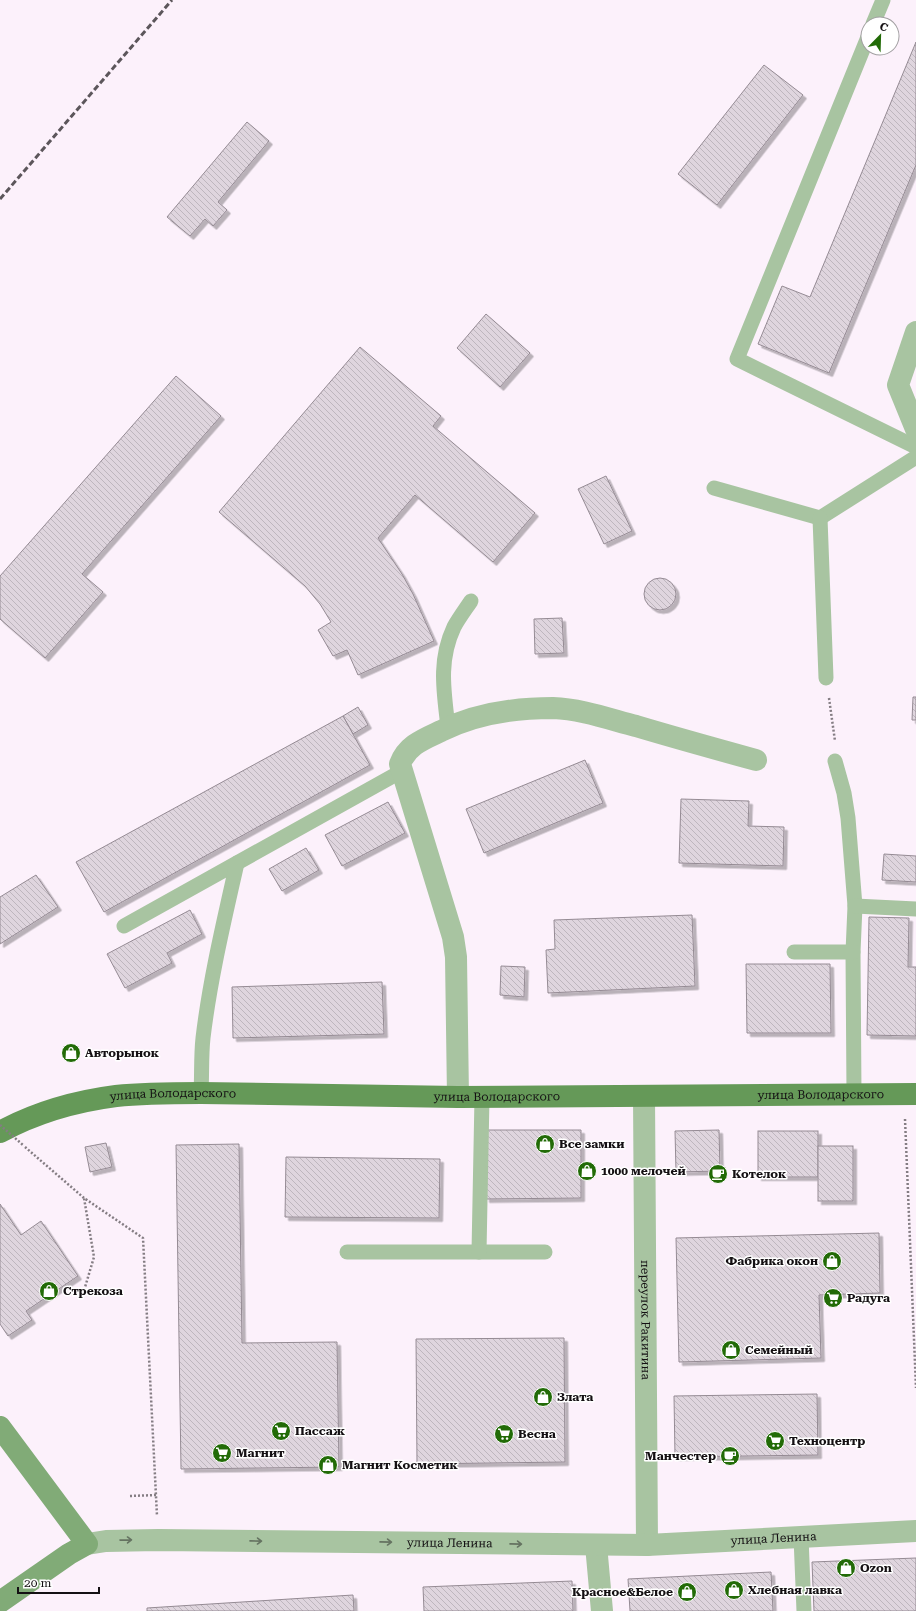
<svg xmlns="http://www.w3.org/2000/svg" width="916" height="1611" font-family="'Roboto Serif',serif">
  <defs>
    <pattern id="building-back-hatch" width="6" height="6" patternUnits="userSpaceOnUse"><rect width="6" height="6" fill="#dfd5de"/><path d="M-1 5l2 2M0 0l6 6M5-1l2 2" fill="none" stroke="#beb6be"/></pattern>
    <filter id="shadow"><feDropShadow dx="3.5" dy="3.5" stdDeviation="0" flood-color="#0004"/></filter>
  </defs>
  <rect width="100%" height="100%" fill="#fcf1fb"/>
  <g fill="url(#building-back-hatch)" stroke="#958b94" filter="url(#shadow)">
    <polygon points="916,42 916,165 829,373 758,344 782,286 810,297"/>
    <polygon points="764,65 803,95 717,205 678,174"/>
    <polygon points="247,122 269,141 218,202 227,210 213,226 205,219 190,236 167,217"/>
    <polygon points="486,314 530,353 500,387 457,348"/>
    <polygon points="360,347 441,416 433,426 535,513 493,562 415,495 378,538 402,574 413,594 434,641 358,675 347,650 333,656 318,630 331,622 320,604 305,586 219,512"/>
    <polygon points="176,376 221,416 82,574 103,592 45,658 0,619 0,576"/>
    <polygon points="606,476 632,531 604,544 578,489"/>
    <circle cx="660" cy="594" r="16"/>
    <polygon points="562,618 564,653 535,654 534,619"/>
    <polygon points="913,697 916,697 916,720 912,720"/>
    <polygon points="358,707 368,725 353,734 343,716"/>
    <polygon points="343,716 370,765 104,912 76,862"/>
    <polygon points="585,760 603,803 484,853 466,809"/>
    <polygon points="681,799 749,801 748,826 784,827 783,866 679,863"/>
    <polygon points="388,802 405,833 342,866 325,835"/>
    <polygon points="306,848 319,870 282,891 269,869"/>
    <polygon points="884,854 916,856 916,882 882,880"/>
    <polygon points="36,875 58,907 0,944 0,897"/>
    <polygon points="190,910 202,934 167,953 172,963 125,988 107,954"/>
    <polygon points="692,915 695,986 548,993 546,950 555,949 554,920"/>
    <polygon points="869,917 909,918 908,967 916,967 916,1036 867,1035"/>
    <polygon points="746,964 830,964 831,1033 747,1033"/>
    <polygon points="501,966 525,967 524,997 500,995"/>
    <polygon points="382,982 384,1034 233,1038 232,987"/>
    <polygon points="486,1130 581,1130 581,1198 486,1199"/>
    <polygon points="719,1130 720,1171 676,1172 675,1131"/>
    <rect x="758" y="1131" width="60" height="46"/>
    <polygon points="106,1143 112,1167 90,1172 85,1147"/>
    <polygon points="239,1144 242,1343 337,1342 339,1467 181,1469 176,1145"/>
    <rect x="818" y="1146" width="35" height="55"/>
    <polygon points="286,1157 440,1159 439,1218 285,1217"/>
    <polygon points="0,1204 21,1235 41,1221 78,1276 26,1311 32,1320 8,1336 0,1324"/>
    <polygon points="879,1233 880,1293 819,1295 821,1358 679,1362 676,1238"/>
    <polygon points="564,1338 565,1462 417,1464 416,1339"/>
    <polygon points="817,1394 818,1455 675,1457 674,1396"/>
    <polygon points="916,1558 916,1611 814,1611 812,1562"/>
    <polygon points="771,1572 773,1611 630,1611 628,1579"/>
    <polygon points="572,1581 573,1611 424,1611 423,1587"/>
    <polygon points="353,1595 354,1611 147,1611 147,1608"/>
  </g>
  <g fill="none" stroke-linecap="round" stroke-linejoin="round">
    <g stroke="#847d83" stroke-width="2.5" stroke-dasharray="2 2" stroke-linecap="butt">
      <polyline points="829,698 835,741"/>
      <polyline points="905,1119 916,1388"/>
      <polyline points="25,1147 84,1198 143,1238 157,1516"/>
      <polyline points="83,1294 94,1257 84,1198"/>
      <polyline points="130,1496 156,1495"/>
    </g>
    <g stroke="#a8c4a1" stroke-width="15">
      <polyline points="873,24 883,0"/>
      <polyline points="868,37 737,359 916,447"/>
      <polyline points="714,488 820,518 916,457"/>
      <polyline points="820,518 826,678"/>
      <path d="M 448,727 C 444,692 438,661 454,627 C 459,618 465,610 471,601"/>
      <polyline points="835,761 844,793 848,818 855,906 853,952 854,1094"/>
      <polyline points="855,906 916,909"/>
      <polyline points="124,926 402,771"/>
      <polyline points="794,952 853,952"/>
      <path d="M 201,1093 C 202,1075 201,1056 203,1038 C 210,979 224,921 237,863"/>
      <polyline points="347,1252 545,1252"/>
      <polyline points="479,1252 482,1097"/>
      <polyline points="801,1537 804,1611"/>
    </g>
    <g stroke="#a8c4a1" stroke-width="22">
      <polyline points="916,332 898,385 916,429"/>
      <path id="s1" d="M 644,1096 L 647,1545"/>
      <path d="M 458,1097 L 456,957 L 453,937 L 400,764 C 407,745 424,739 441,731 C 475,714 516,708 553,708 C 581,709 609,719 636,726 C 676,738 716,749 756,760"/>
      <polyline points="596,1545 602,1611"/>
    </g>
    <path stroke="#a8c4a1" stroke-width="22" id="s2" d="M 87,1544 L 106,1541 L 158,1540 L 647,1545 L 916,1531"/>
    <polyline stroke="#81ab77" stroke-width="22" points="0,1427 87,1544 69,1554 0,1602"/>
    <path stroke="#659958" stroke-width="22" id="s3" d="M 0,1132 C 35,1113 77,1101 116,1096 C 144,1093 173,1093 201,1093 L 458,1097 L 916,1094"/>
    <polyline stroke="#5c565b" stroke-width="3" stroke-dasharray="6 3" stroke-linecap="butt" points="0,199 172,0"/>
    <polyline stroke="#847d83" stroke-width="2.5" stroke-dasharray="2 2" stroke-linecap="butt" points="0,1125 23,1145"/>
  </g>
  <defs><path id="oneway-shaft" d="M-6 0H5M1.5-3L5.5 0L1.5 3" fill="none" stroke-width="1.6" stroke-linecap="round" stroke-linejoin="round"/></defs>
  <g stroke="#657361">
    <use href="#oneway-shaft" transform="translate(126 1540) rotate(-1)"/>
    <use href="#oneway-shaft" transform="translate(256 1541) rotate(1)"/>
    <use href="#oneway-shaft" transform="translate(386 1542) rotate(1)"/>
    <use href="#oneway-shaft" transform="translate(516 1544) rotate(1)"/>
  </g>
  <defs>
    <g id="shop-disc" transform="scale(1)"><circle r="9.5" fill="#226b07" stroke="#fff"/><path d="M-5-2.5h2.3a2.7 3.5 0 0 1 5.4 0H5L5.5 6h-11ZM-1.5-2.5h3a1.5 2.3 0 0 0-3 0Z" fill="#fff"/></g>
    <g id="cafe-disc" transform="scale(1)"><circle r="9.5" fill="#226b07" stroke="#fff"/><path d="M-5.5-4.5H6V0H3Q3 3.5 0 3.5H-2.5Q-5.5 3.5-5.5 0ZM3-3.2v2h1.7v-2ZM-6 4.5H4V6H-6Z" fill="#fff"/></g>
    <g id="supermarket-disc" transform="scale(1)"><circle r="9.5" fill="#226b07" stroke="#fff"/><path d="M-6-5.5h2.5l.6 2H6L4.5 2H-2.5L-4.4-4H-6ZM-1.5 3.2a1.3 1.3 0 1 0 .1 0ZM3 3.2a1.3 1.3 0 1 0 .1 0Z" fill="#fff"/></g>
  </defs>
  <g fill-rule="evenodd">
    <use href="#shop-disc" x="71" y="1053"/>
    <use href="#shop-disc" x="545" y="1144"/>
    <use href="#shop-disc" x="587" y="1171"/>
    <use href="#cafe-disc" x="718" y="1174"/>
    <use href="#shop-disc" x="832" y="1261"/>
    <use href="#shop-disc" x="49" y="1291"/>
    <use href="#supermarket-disc" x="833" y="1298"/>
    <use href="#shop-disc" x="731" y="1350"/>
    <use href="#shop-disc" x="543" y="1397"/>
    <use href="#supermarket-disc" x="281" y="1431"/>
    <use href="#supermarket-disc" x="504" y="1434"/>
    <use href="#supermarket-disc" x="775" y="1441"/>
    <use href="#supermarket-disc" x="222" y="1453"/>
    <use href="#cafe-disc" x="730" y="1456"/>
    <use href="#shop-disc" x="328" y="1465"/>
    <use href="#shop-disc" x="846" y="1568"/>
    <use href="#shop-disc" x="734" y="1590"/>
    <use href="#shop-disc" x="687" y="1592"/>
  </g>
  <g text-anchor="middle" dominant-baseline="central" stroke-width="3" stroke-linejoin="round" paint-order="stroke">
    <g font-size="12" font-weight="bold" fill="#141013" stroke="#fff" text-anchor="start">
      <text x="85" y="1053">Авторынок</text>
      <text x="559" y="1144">Все замки</text>
      <text x="601" y="1171">1000 мелочей</text>
      <text x="732" y="1174">Котелок</text>
      <text x="818" y="1261" text-anchor="end">Фабрика окон</text>
      <text x="63" y="1291">Стрекоза</text>
      <text x="847" y="1298">Радуга</text>
      <text x="745" y="1350">Семейный</text>
      <text x="557" y="1397">Злата</text>
      <text x="295" y="1431">Пассаж</text>
      <text x="518" y="1434">Весна</text>
      <text x="789" y="1441">Техноцентр</text>
      <text x="236" y="1453">Магнит</text>
      <text x="716" y="1456" text-anchor="end">Манчестер</text>
      <text x="342" y="1465">Магнит Косметик</text>
      <text x="860" y="1568">Ozon</text>
      <text x="748" y="1590">Хлебная лавка</text>
      <text x="673" y="1592" text-anchor="end">Красное&amp;Белое</text>
    </g>
    <g font-size="12" fill="#141013" stroke="#fff">
      <text stroke="none"><textPath href="#s3" startOffset="827">улица Володарского</textPath></text>
      <text stroke="none"><textPath href="#s3" startOffset="179">улица Володарского</textPath></text>
      <text stroke="none"><textPath href="#s3" startOffset="503">улица Володарского</textPath></text>
      <text stroke="none"><textPath href="#s1" startOffset="224">переулок Ракитина</textPath></text>
      <text stroke="none"><textPath href="#s2" startOffset="687">улица Ленина</textPath></text>
      <text stroke="none"><textPath href="#s2" startOffset="363">улица Ленина</textPath></text>
    </g>
  </g>
  <g transform="translate(880 36) rotate(23)"><circle r="19" fill="#ffffff" stroke="#a19fa1"/>
  <path d="M0-3L7 15L0 10L-7 15Z" fill="#226b07"/>
  <text y="-6" font-size="11" font-weight="bold" text-anchor="middle" fill="#141013">С</text>
  </g>
  <path d="M18 1587v6h81v-6" fill="none" stroke="#141013" stroke-width="2"/>
  <text x="24" y="1587" font-size="12" fill="#141013" stroke="#ffffff" stroke-width="3" paint-order="stroke">20 m</text>
</svg>
